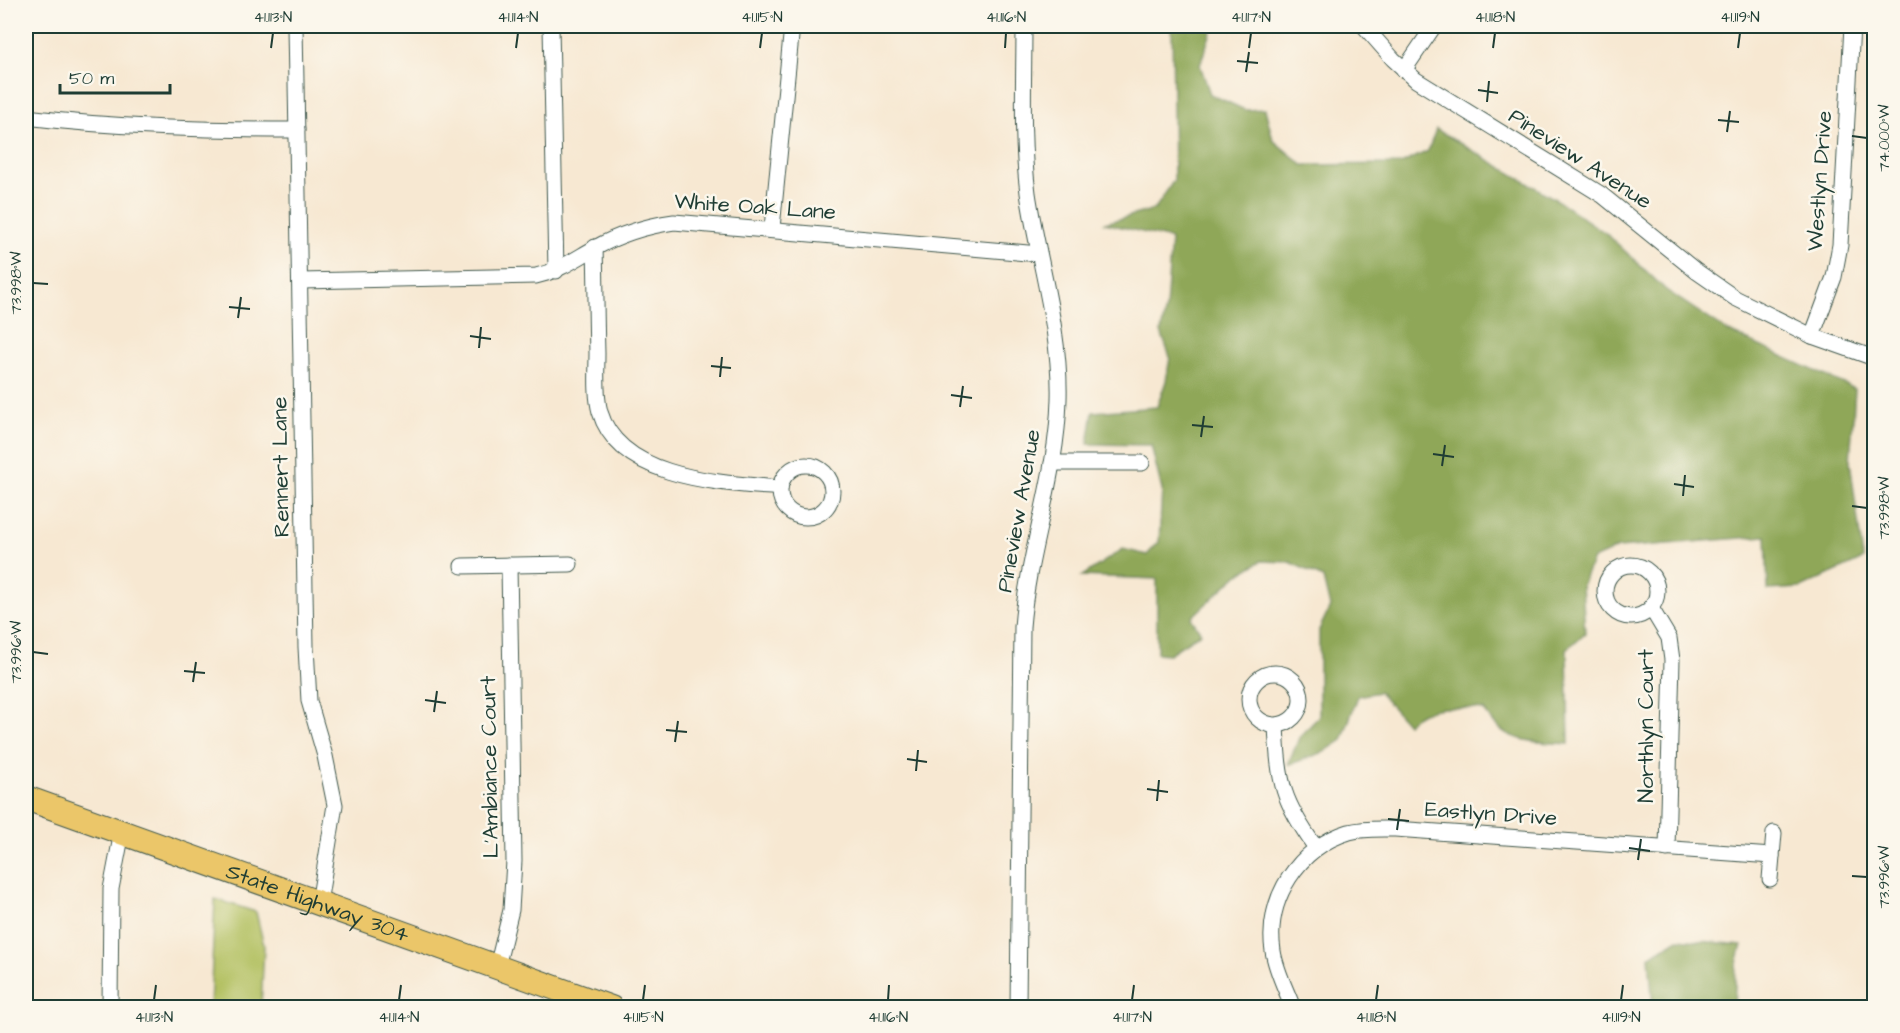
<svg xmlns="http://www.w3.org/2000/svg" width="1900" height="1033" font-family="'Architects Daughter',sans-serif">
  <rect width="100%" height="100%" fill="#fbf7ec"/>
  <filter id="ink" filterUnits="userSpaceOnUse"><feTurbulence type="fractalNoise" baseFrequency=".0167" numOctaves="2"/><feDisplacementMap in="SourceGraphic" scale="12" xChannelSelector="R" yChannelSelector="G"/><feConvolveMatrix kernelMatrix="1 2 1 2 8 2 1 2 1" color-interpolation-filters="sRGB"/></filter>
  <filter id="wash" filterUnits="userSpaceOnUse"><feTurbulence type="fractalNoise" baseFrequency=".008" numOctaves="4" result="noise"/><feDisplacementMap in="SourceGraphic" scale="24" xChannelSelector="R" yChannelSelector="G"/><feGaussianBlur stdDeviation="1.35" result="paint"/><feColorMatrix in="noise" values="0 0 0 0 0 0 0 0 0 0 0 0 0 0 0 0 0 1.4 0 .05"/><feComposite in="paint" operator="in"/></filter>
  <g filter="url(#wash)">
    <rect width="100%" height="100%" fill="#f7e8d2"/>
    <polygon fill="#b4c163" stroke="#6a7f4c" stroke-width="1.5" points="215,899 256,912 264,946 261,1007 210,1007"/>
    <g fill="#8fa759" stroke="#577246" stroke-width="1.5">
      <path d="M 1172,26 L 1213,26 L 1200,65 L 1210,94 L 1245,110 L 1265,109 L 1273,140 L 1303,165 L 1401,164 L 1428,151 L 1436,129 L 1555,199 L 1607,234 L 1666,290 L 1729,332 L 1855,389 L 1850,461 L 1863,559 L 1800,588 L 1768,590 L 1766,536 L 1618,548 L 1593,559 L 1582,585 L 1585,633 L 1567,649 L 1569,744 C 1532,741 1505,745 1484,710 C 1456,707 1427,703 1407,724 L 1379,692 L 1358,696 L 1342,740 L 1324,752 L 1288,765 L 1299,738 L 1319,716 L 1319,630 L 1330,607 L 1323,578 L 1290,562 L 1261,561 L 1236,576 L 1191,618 L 1201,633 L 1169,654 L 1157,653 L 1157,579 L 1082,576 L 1123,549 L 1147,555 L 1159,542 L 1162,490 L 1151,445 L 1088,444 L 1093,412 L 1157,407 L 1166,381 L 1170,357 L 1161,332 L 1166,308 L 1171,239 L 1105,223 L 1155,209 L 1174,180 Z"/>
      <polygon points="1678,939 1742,945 1736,967 1734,1007 1653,1007 1649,957"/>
    </g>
  </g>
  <g filter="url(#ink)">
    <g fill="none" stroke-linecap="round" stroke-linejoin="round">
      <g stroke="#3f574c" stroke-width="17">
        <g id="street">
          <polyline points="295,26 306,647 309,701 325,756 335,805 319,903"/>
          <polyline points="551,26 556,271"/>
          <polyline points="1364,26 1393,59 1416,80 1602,195 1696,271 1735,298 1812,336 1874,358"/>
          <polyline points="1404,70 1434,26"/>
          <path d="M 26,117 C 116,128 206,130 297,130"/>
          <polyline points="772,228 792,26"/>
          <path d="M 595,247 C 596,283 596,318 597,353 C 597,372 595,394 600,412 C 620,480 724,483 780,488"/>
          <path d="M 300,281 L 536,276 C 559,271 575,259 595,248 C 620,234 646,226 674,222 L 1039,254"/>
          <polyline points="1812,336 1834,277 1840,245 1852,26"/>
          <polyline points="1052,463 1142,463"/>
          <circle cx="806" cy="491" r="26"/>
          <circle cx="1631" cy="591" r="26"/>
          <polyline points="462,566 570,564"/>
          <polyline points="1651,608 1669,638 1672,660 1667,849"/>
          <circle cx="1275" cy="699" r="26"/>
          <path d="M 1276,726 C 1279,784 1282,800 1316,848"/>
          <polyline points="1770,879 1774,833"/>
          <polyline points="497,967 511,910 514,861 509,565"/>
          <polyline points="110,1008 111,889 122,832"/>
          <path d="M 1018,1008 L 1022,627 C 1028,550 1057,477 1059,399 C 1061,330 1038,261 1028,193 C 1021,138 1024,81 1024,26"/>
          <path d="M 1293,1008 C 1286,989 1276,971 1273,951 C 1265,899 1299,847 1349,832 C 1364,828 1380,829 1395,829 L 1772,856"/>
        </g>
      </g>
      <g stroke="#3f574c" stroke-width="26">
        <g id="primary">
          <path id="s1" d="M 26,798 L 611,1008"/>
        </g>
      </g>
      <use href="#street" stroke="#fff" stroke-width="15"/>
      <use href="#primary" stroke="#ebc669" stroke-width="24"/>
    </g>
  </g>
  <path fill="none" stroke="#1f3d34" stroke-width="2" d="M 271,48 L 273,33M 516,48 L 518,33M 760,48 L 762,33M 1005,48 L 1006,33M 1249,48 L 1251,33M 1493,48 L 1495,33M 1738,48 L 1740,33M 1237,61 L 1258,63M 1246,72 L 1249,52M 1478,90 L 1498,93M 1487,102 L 1489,81M 1718,120 L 1739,122M 1727,132 L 1730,111M 1852,136 L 1867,138M 33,283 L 48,284M 229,307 L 250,309M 238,318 L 241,297M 470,336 L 491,339M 479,348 L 481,327M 711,366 L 731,368M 720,377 L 722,357M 951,395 L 972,398M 960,407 L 963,386M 1192,425 L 1213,427M 1201,437 L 1204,416M 1433,454 L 1454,457M 1442,466 L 1445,445M 1674,484 L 1694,487M 1683,496 L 1685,475M 1852,506 L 1867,508M 33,652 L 48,654M 184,671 L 205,673M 193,682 L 196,662M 425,700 L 446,703M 434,712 L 437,691M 666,730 L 687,732M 675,742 L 678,721M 907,759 L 927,762M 916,771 L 918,750M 1147,789 L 1168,792M 1157,801 L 1159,780M 1388,819 L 1409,821M 1397,830 L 1400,809M 1629,848 L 1650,851M 1638,860 L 1641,839M 1852,876 L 1867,877M 154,1000 L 156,985M 399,1000 L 401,985M 643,1000 L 645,985M 888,1000 L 889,985M 1132,1000 L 1134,985M 1376,1000 L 1378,985M 1621,1000 L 1623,985"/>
  <g text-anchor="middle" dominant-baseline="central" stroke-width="5" stroke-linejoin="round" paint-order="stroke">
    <g font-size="22" fill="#1f3d34" stroke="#fbf7ec">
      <text transform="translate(1580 159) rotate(33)">Pineview Avenue</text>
      <text transform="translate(1820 181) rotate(-86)">Westlyn Drive</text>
      <text transform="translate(755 207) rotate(4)">White Oak Lane</text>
      <text transform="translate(281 467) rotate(-91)">Rennert Lane</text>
      <text transform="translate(1019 511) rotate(-80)">Pineview Avenue</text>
      <text transform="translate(1646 726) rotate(-90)">Northlyn Court</text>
      <text transform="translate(490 767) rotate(-91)">L'Ambiance Court</text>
      <text transform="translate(1491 814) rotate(4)">Eastlyn Drive</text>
      <text stroke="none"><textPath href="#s1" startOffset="310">State Highway 304</textPath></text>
    </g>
  </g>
  <rect width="1900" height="1033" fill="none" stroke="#fbf7ec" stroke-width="66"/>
  <path d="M60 84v9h110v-9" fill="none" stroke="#1f3d34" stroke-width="3"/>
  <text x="69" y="84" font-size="18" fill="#1f3d34" stroke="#fbf7ec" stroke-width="4.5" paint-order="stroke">50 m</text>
  <rect x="33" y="33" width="1834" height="967" fill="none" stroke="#1f3d34" stroke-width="2"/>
  <g font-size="15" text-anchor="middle" fill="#1f3d34">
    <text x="273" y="22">41.113°N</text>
    <text x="518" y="22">41.114°N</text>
    <text x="762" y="22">41.115°N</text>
    <text x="1006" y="22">41.116°N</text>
    <text x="1251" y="22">41.117°N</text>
    <text x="1495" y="22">41.118°N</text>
    <text x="1740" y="22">41.119°N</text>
    <text transform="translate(1884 138) rotate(-90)" y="5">74.000°W</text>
    <text transform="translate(16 283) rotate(-90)" y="5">73.998°W</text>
    <text transform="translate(1884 508) rotate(-90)" y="5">73.998°W</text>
    <text transform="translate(16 652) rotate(-90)" y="5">73.996°W</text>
    <text transform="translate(1884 877) rotate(-90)" y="5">73.996°W</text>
    <text x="154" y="1022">41.113°N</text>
    <text x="399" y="1022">41.114°N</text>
    <text x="643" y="1022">41.115°N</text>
    <text x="888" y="1022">41.116°N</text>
    <text x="1132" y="1022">41.117°N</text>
    <text x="1376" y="1022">41.118°N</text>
    <text x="1621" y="1022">41.119°N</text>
  </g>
</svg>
